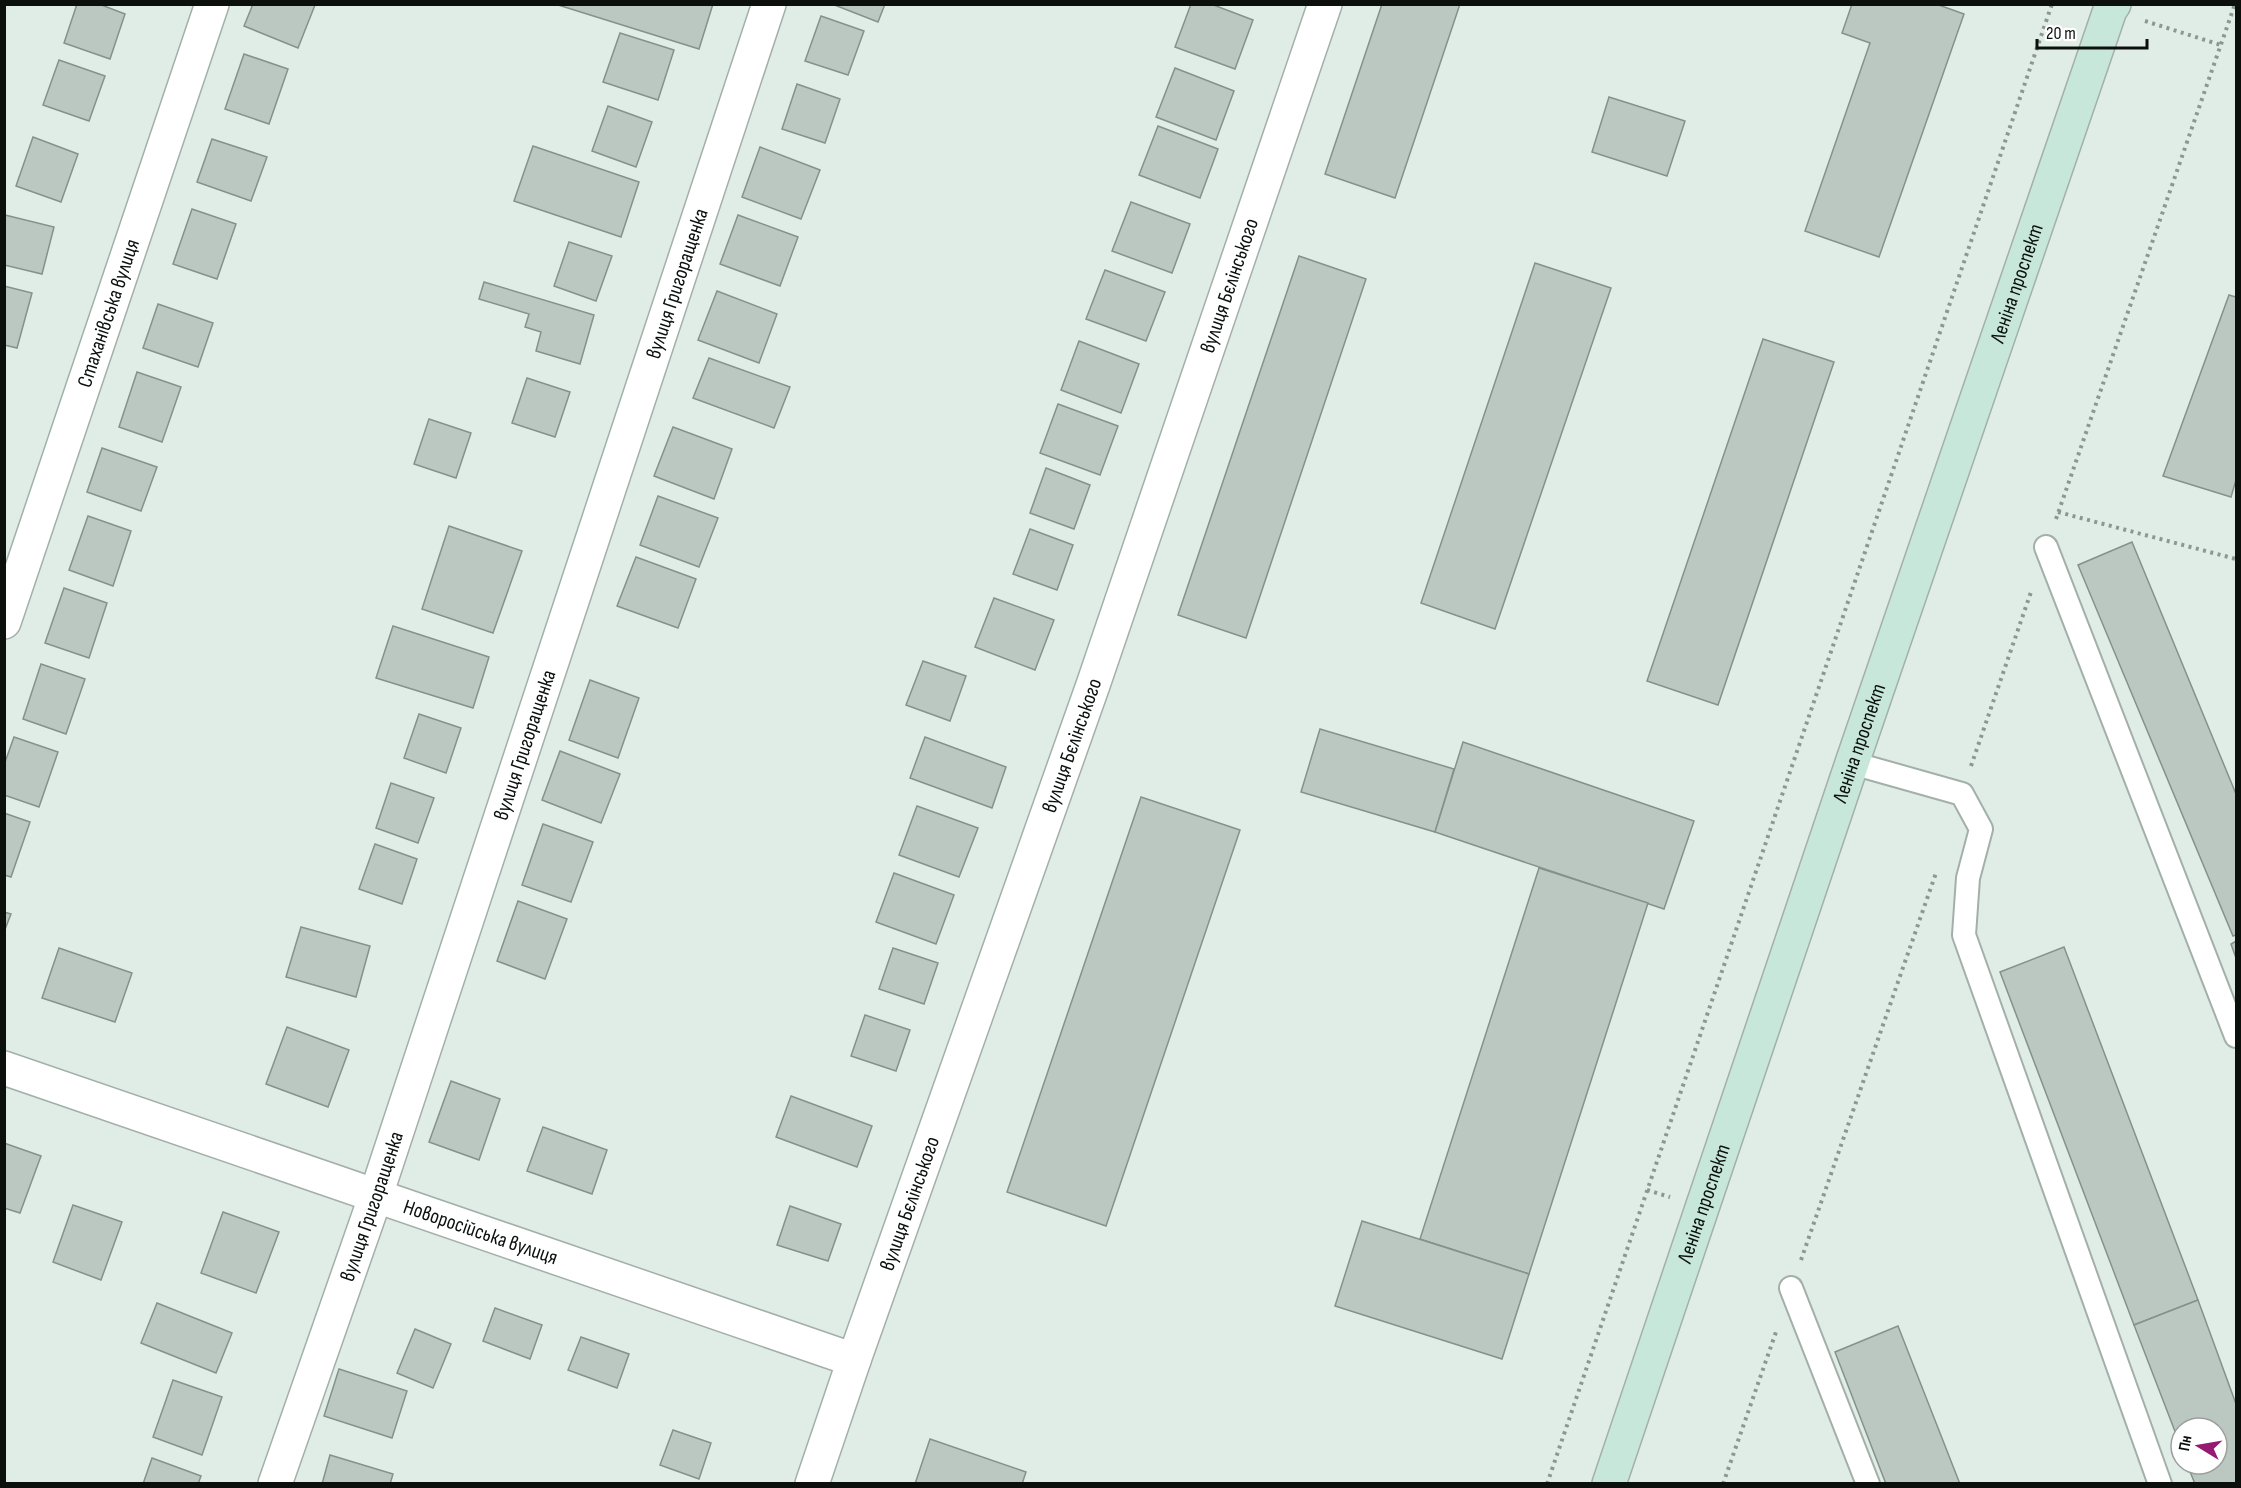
<svg xmlns="http://www.w3.org/2000/svg" width="2241" height="1488" font-family="'Sofia Sans Condensed',sans-serif">
  <rect width="100%" height="100%" fill="#e0ede6"/>
  <g fill="#bbc8c1" stroke="#85918a" stroke-width="1.5">
    <polygon points="77,4 99,4 125,14 110,59 64,43"/>
    <polygon points="253,4 315,5 298,48 244,26"/>
    <polygon points="555,4 713,4 699,49"/>
    <polygon points="832,4 885,4 878,22"/>
    <polygon points="1191,4 1211,4 1253,20 1235,69 1175,47"/>
    <polygon points="1382,4 1460,4 1395,198 1325,174"/>
    <polygon points="1852,4 1936,4 1964,14 1879,257 1805,231 1870,43 1842,33"/>
    <polygon points="821,16 864,31 848,75 805,61"/>
    <polygon points="620,33 674,50 658,100 603,82"/>
    <polygon points="244,54 288,69 269,124 225,109"/>
    <polygon points="59,60 105,76 89,121 43,105"/>
    <polygon points="1175,68 1234,91 1216,140 1156,117"/>
    <polygon points="797,84 840,99 825,143 782,129"/>
    <polygon points="1609,97 1685,121 1667,176 1592,152"/>
    <polygon points="608,106 652,122 636,167 592,151"/>
    <polygon points="1158,126 1218,149 1200,198 1139,175"/>
    <polygon points="33,137 78,154 61,202 16,186"/>
    <polygon points="212,139 267,157 251,201 197,182"/>
    <polygon points="533,146 639,182 621,237 514,201"/>
    <polygon points="760,147 820,170 801,219 742,197"/>
    <polygon points="1131,202 1190,224 1172,273 1112,251"/>
    <polygon points="192,209 236,224 217,279 173,264"/>
    <polygon points="5,215 54,227 42,274 4,265"/>
    <polygon points="738,215 798,237 780,286 720,264"/>
    <polygon points="569,242 612,256 596,301 554,286"/>
    <polygon points="1299,256 1366,279 1246,638 1178,615"/>
    <polygon points="1535,263 1611,288 1495,629 1421,603"/>
    <polygon points="1105,270 1165,292 1146,341 1086,319"/>
    <polygon points="484,282 594,315 580,364 536,351 541,332 525,327 529,314 479,299"/>
    <polygon points="4,286 32,293 17,348 4,345"/>
    <polygon points="717,291 777,314 759,363 698,340"/>
    <polygon points="2229,295 2236,297 2236,480 2231,497 2163,476"/>
    <polygon points="158,304 213,323 198,367 143,348"/>
    <polygon points="1763,339 1834,362 1718,705 1647,681"/>
    <polygon points="1079,341 1139,364 1121,413 1061,390"/>
    <polygon points="709,358 790,387 774,428 693,398"/>
    <polygon points="137,372 181,387 162,442 119,427"/>
    <polygon points="527,378 570,392 555,437 512,423"/>
    <polygon points="1058,404 1118,426 1100,475 1040,453"/>
    <polygon points="429,419 471,433 456,478 414,464"/>
    <polygon points="673,427 732,449 714,499 654,476"/>
    <polygon points="102,448 157,467 141,511 87,492"/>
    <polygon points="1046,468 1090,485 1074,529 1030,513"/>
    <polygon points="658,496 718,518 699,567 640,545"/>
    <polygon points="88,516 131,531 113,586 69,570"/>
    <polygon points="449,526 522,551 493,633 422,609"/>
    <polygon points="1030,529 1073,545 1057,590 1013,574"/>
    <polygon points="2132,542 2236,794 2236,935 2233,936 2078,565"/>
    <polygon points="636,557 696,579 678,628 617,606"/>
    <polygon points="64,588 107,603 89,658 45,643"/>
    <polygon points="994,598 1054,620 1035,670 975,647"/>
    <polygon points="393,626 489,657 473,708 376,678"/>
    <polygon points="923,661 966,676 950,721 906,705"/>
    <polygon points="41,664 85,679 66,734 23,719"/>
    <polygon points="590,680 639,698 618,758 569,740"/>
    <polygon points="419,714 461,728 446,773 404,758"/>
    <polygon points="1320,729 1454,769 1435,832 1301,792"/>
    <polygon points="14,737 58,752 39,807 4,795 4,765"/>
    <polygon points="925,737 1006,767 992,808 910,778"/>
    <polygon points="1463,742 1694,821 1664,909 1435,832"/>
    <polygon points="560,751 620,774 601,823 542,800"/>
    <polygon points="391,783 434,798 418,843 376,828"/>
    <polygon points="1141,797 1240,830 1106,1226 1007,1192"/>
    <polygon points="917,806 978,828 959,877 899,855"/>
    <polygon points="4,813 30,822 11,877 4,875"/>
    <polygon points="543,824 593,842 571,902 522,885"/>
    <polygon points="375,844 417,859 402,904 359,889"/>
    <polygon points="1539,868 1648,903 1529,1274 1420,1239"/>
    <polygon points="894,873 954,895 936,944 876,922"/>
    <polygon points="518,901 567,919 545,979 497,961"/>
    <polygon points="4,912 11,914 4,932"/>
    <polygon points="301,927 370,946 356,997 286,977"/>
    <polygon points="2236,941 2236,958 2231,944"/>
    <polygon points="2064,947 2198,1300 2134,1325 2000,972"/>
    <polygon points="59,948 132,973 115,1022 42,998"/>
    <polygon points="893,948 938,963 924,1004 879,989"/>
    <polygon points="865,1015 910,1030 896,1071 851,1056"/>
    <polygon points="287,1027 349,1050 328,1107 266,1084"/>
    <polygon points="451,1081 500,1099 479,1160 429,1142"/>
    <polygon points="791,1096 872,1126 857,1167 776,1137"/>
    <polygon points="543,1127 607,1150 592,1194 527,1171"/>
    <polygon points="4,1143 41,1156 20,1213 4,1208"/>
    <polygon points="73,1205 122,1222 101,1280 53,1262"/>
    <polygon points="790,1206 841,1224 828,1261 777,1245"/>
    <polygon points="223,1212 279,1232 256,1293 201,1273"/>
    <polygon points="1362,1221 1529,1274 1502,1359 1335,1306"/>
    <polygon points="2198,1300 2236,1404 2236,1484 2195,1484 2187,1464 2217,1464 2217,1428 2181,1428 2181,1447 2134,1325"/>
    <polygon points="157,1303 232,1333 216,1373 141,1343"/>
    <polygon points="495,1308 542,1325 530,1359 483,1341"/>
    <polygon points="1898,1326 1960,1484 1886,1484 1835,1352"/>
    <polygon points="415,1329 451,1344 433,1388 397,1373"/>
    <polygon points="581,1337 629,1354 617,1388 568,1370"/>
    <polygon points="339,1369 407,1391 392,1438 324,1416"/>
    <polygon points="173,1380 222,1397 202,1455 153,1437"/>
    <polygon points="673,1430 711,1443 699,1479 660,1465"/>
    <polygon points="930,1439 1026,1472 1022,1484 915,1484"/>
    <polygon points="330,1455 393,1474 390,1484 322,1484"/>
    <polygon points="152,1458 201,1476 198,1484 143,1484"/>
  </g>
  <g fill="none" stroke-linecap="round" stroke-linejoin="round">
    <g stroke="#a3b0a9" stroke-width="26">
      <g id="lane">
        <polyline points="2046,547 2236,1036"/>
        <polyline points="1852,763 1962,794 1981,829 1968,878 1964,935 2160,1484"/>
        <polyline points="1791,1288 1868,1484"/>
      </g>
    </g>
    <g stroke="#a3b0a9" stroke-width="36">
      <g id="street">
        <path id="s1" d="M 4,622 L 212,4"/>
        <path id="s2" d="M 4,1068 L 854,1360"/>
        <path id="s3" d="M 275,1484 L 376,1195 L 769,4"/>
        <path id="s4" d="M 812,1484 L 854,1360 L 1093,685 L 1325,4"/>
      </g>
    </g>
    <g stroke="#a3b0a9" stroke-width="36">
      <g id="secondary">
        <path id="s5" d="M 1609,1484 L 1852,763 L 2110,10 L 2114,4"/>
      </g>
    </g>
    <g stroke="#8d9792" stroke-width="4" stroke-dasharray="3 4.5" stroke-linecap="butt">
      <polyline points="2145,21 2221,45"/>
      <polyline points="2058,512 2236,559"/>
      <polyline points="2056,519 2235,4"/>
      <polyline points="1971,766 2031,592"/>
      <polyline points="1647,1190 1670,1197"/>
      <polyline points="1801,1260 1936,873"/>
      <polyline points="1547,1484 2052,4"/>
      <polyline points="1723,1484 1776,1332"/>
    </g>
    <use href="#lane" stroke="#fff" stroke-width="22"/>
    <use href="#street" stroke="#fff" stroke-width="33"/>
    <use href="#secondary" stroke="#c6e7da" stroke-width="33"/>
  </g>
  <g text-anchor="middle" dominant-baseline="central" stroke-width="4.5" stroke-linejoin="round" paint-order="stroke">
    <g font-size="21" fill="#0b100d" stroke="#fff">
      <text stroke="none"><textPath href="#s3" startOffset="1266">вулиця Григоращенка</textPath></text>
      <text stroke="none"><textPath href="#s5" startOffset="1268">Леніна проспект</textPath></text>
      <text stroke="none"><textPath href="#s4" startOffset="1269">вулиця Бєлінського</textPath></text>
      <text stroke="none"><textPath href="#s1" startOffset="326">Стаханівська вулиця</textPath></text>
      <text stroke="none"><textPath href="#s5" startOffset="782">Леніна проспект</textPath></text>
      <text stroke="none"><textPath href="#s3" startOffset="780">вулиця Григоращенка</textPath></text>
      <text stroke="none"><textPath href="#s4" startOffset="783">вулиця Бєлінського</textPath></text>
      <text stroke="none"><textPath href="#s4" startOffset="297">вулиця Бєлінського</textPath></text>
      <text stroke="none"><textPath href="#s5" startOffset="296">Леніна проспект</textPath></text>
      <text stroke="none"><textPath href="#s3" startOffset="294">вулиця Григоращенка</textPath></text>
      <text stroke="none"><textPath href="#s2" startOffset="504">Новоросійська вулиця</textPath></text>
    </g>
  </g>
  <rect width="2241" height="1488" fill="none" stroke="#0b100d" stroke-width="12"/>
  <g transform="translate(2199 1446) rotate(281)"><circle r="28" fill="#ffffff" stroke="#9d9f9e" stroke-width="1.5"/>
  <path d="M0-4.5L10 22L0 15L-10 22Z" fill="#961972"/>
  <text y="-9" font-size="16" font-weight="bold" text-anchor="middle" fill="#0b100d">Пн</text>
  </g>
  <path d="M2037 39v9h110v-9" fill="none" stroke="#0b100d" stroke-width="3"/>
  <text x="2046" y="39" font-size="18" fill="#0b100d" stroke="#ffffff" stroke-width="4.5" paint-order="stroke">20 m</text>
</svg>
